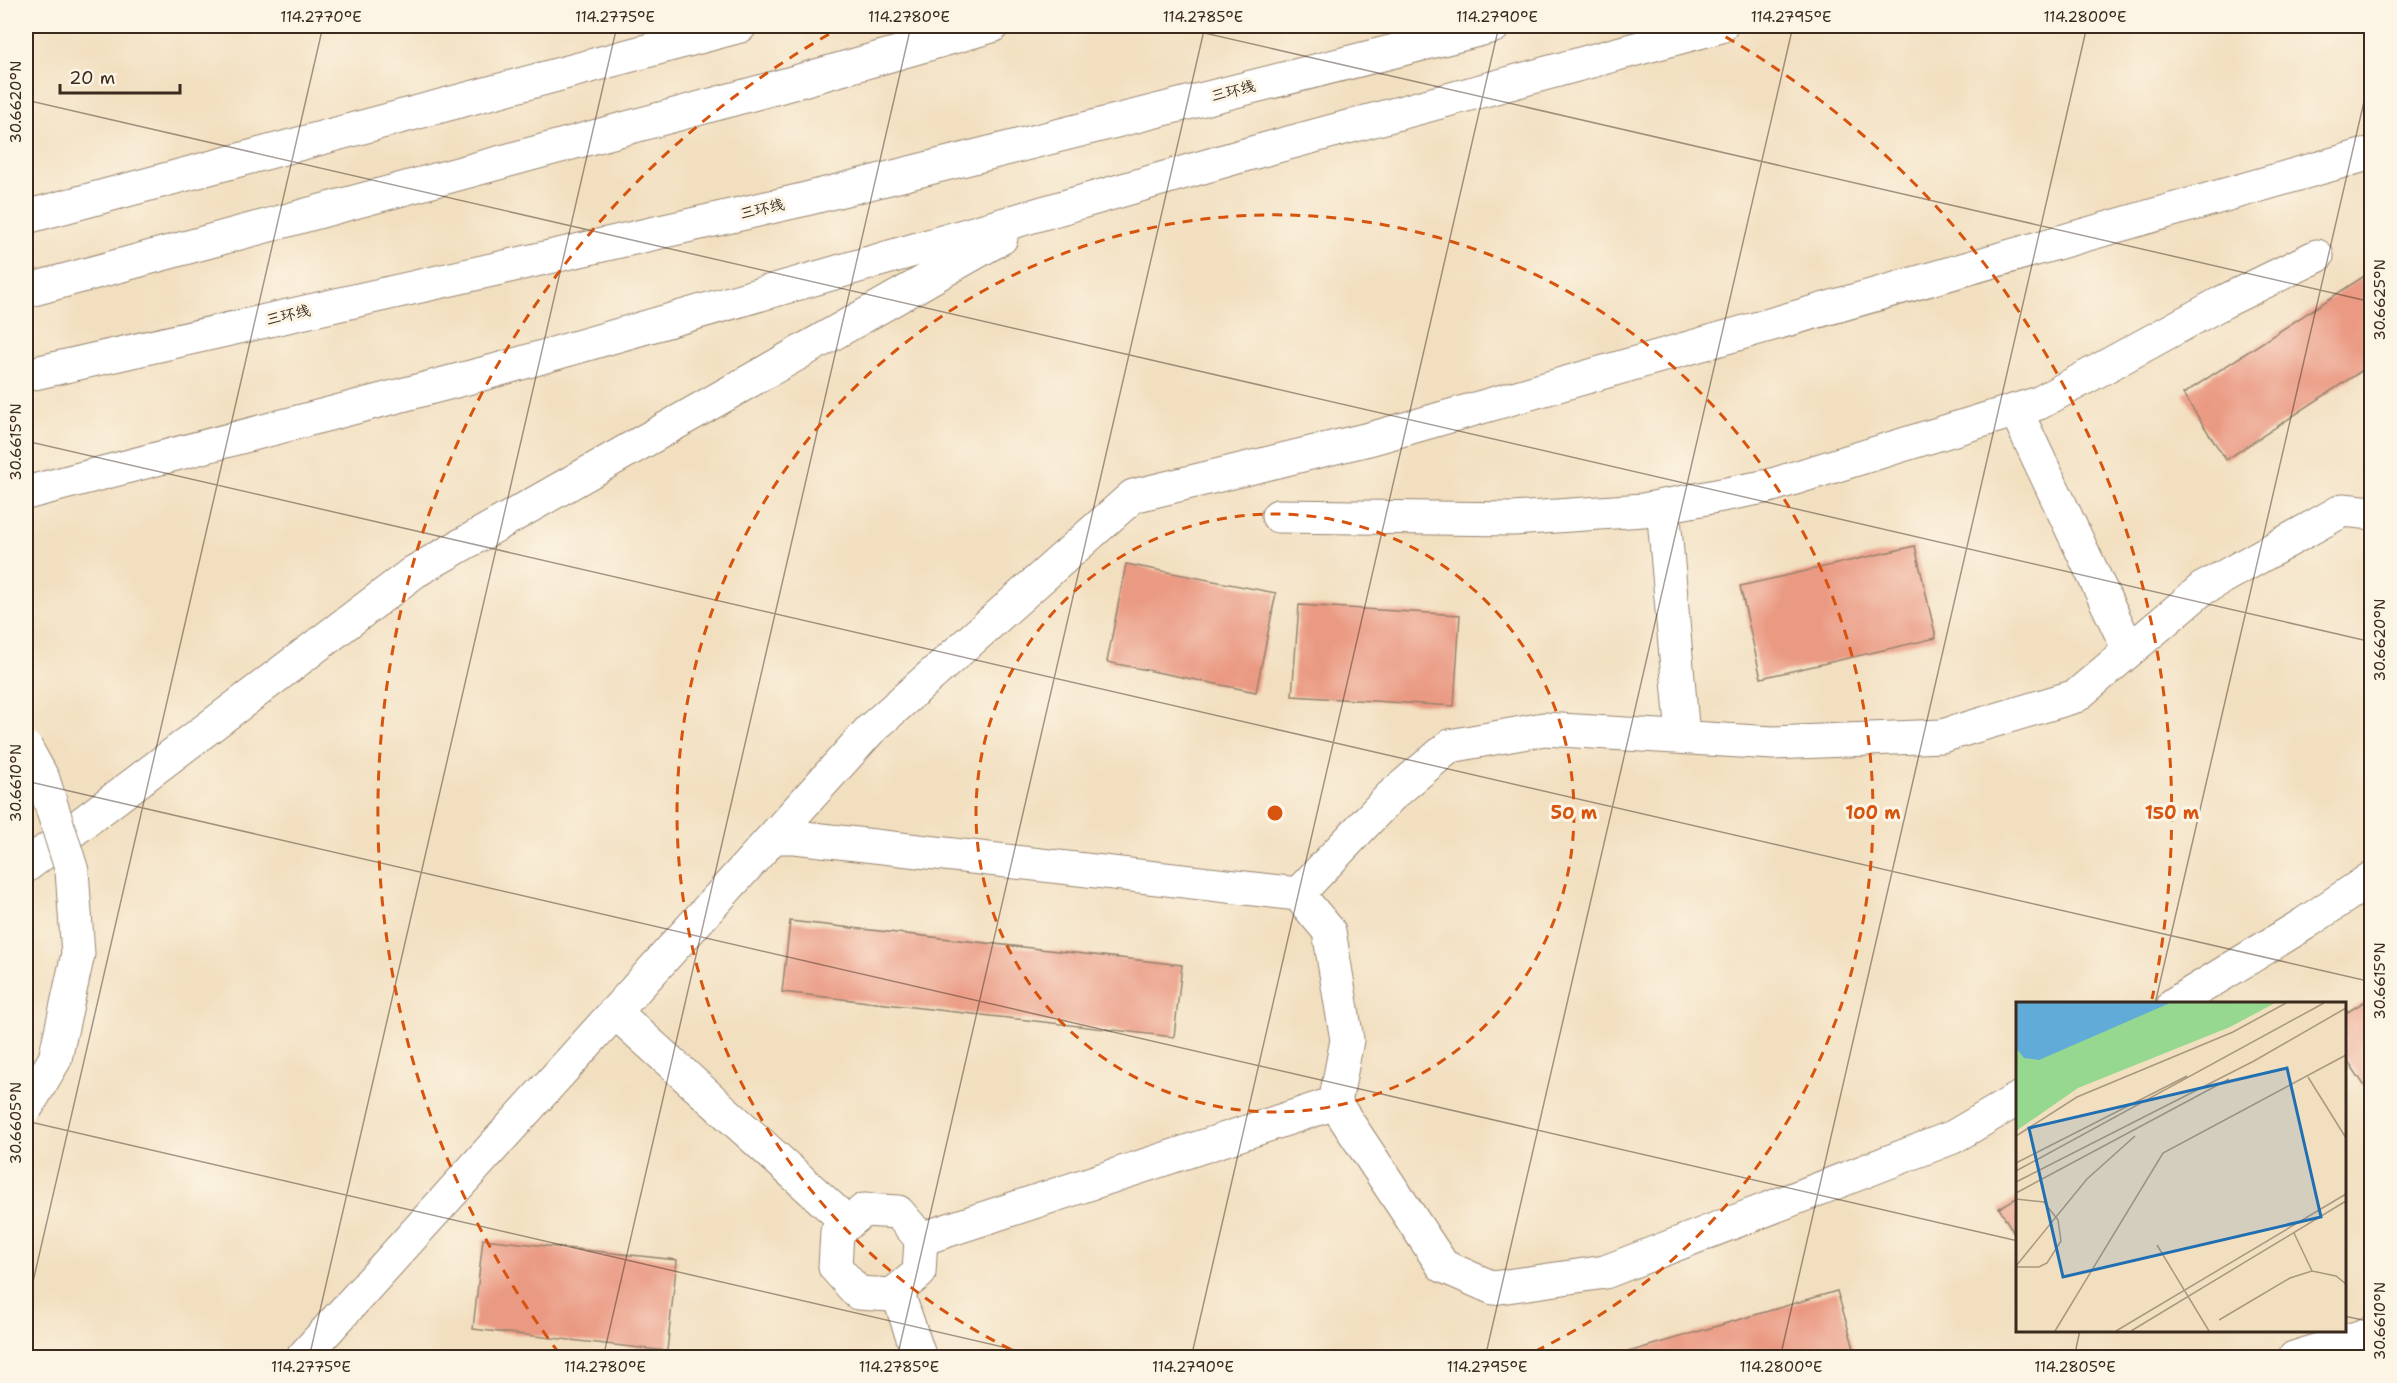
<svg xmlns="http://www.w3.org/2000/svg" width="2397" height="1383" font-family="'Shantell Sans','LXGW WenKai TC',sans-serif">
  <rect width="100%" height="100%" fill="#fcf5e5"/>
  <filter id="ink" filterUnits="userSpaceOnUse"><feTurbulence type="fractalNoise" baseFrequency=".0167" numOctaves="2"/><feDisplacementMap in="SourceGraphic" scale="12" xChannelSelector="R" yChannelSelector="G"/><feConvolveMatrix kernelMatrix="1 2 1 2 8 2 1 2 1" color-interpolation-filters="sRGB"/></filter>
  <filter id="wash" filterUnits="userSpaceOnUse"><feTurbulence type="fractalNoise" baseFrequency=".008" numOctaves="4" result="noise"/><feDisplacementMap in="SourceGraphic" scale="24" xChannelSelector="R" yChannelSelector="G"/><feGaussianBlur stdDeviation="1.35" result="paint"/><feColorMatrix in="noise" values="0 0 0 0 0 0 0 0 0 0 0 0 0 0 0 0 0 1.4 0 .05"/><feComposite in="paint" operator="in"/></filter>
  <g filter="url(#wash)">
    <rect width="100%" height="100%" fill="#f2dfc0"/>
    <g id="blocks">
      <g fill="#ea9982">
        <polygon points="2372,271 2372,364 2226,460 2183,394"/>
        <polygon points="1915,546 1936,638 1761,678 1740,586"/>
        <polygon points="1126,564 1276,593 1256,692 1107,662"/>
        <polygon points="1299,605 1460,615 1454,706 1292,696"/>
        <polygon points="790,921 1182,965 1174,1037 782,992"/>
        <polygon points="2372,997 2372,1097 2344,1055 2344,1014"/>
        <polygon points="2018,1197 2018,1240 1999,1208"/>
        <polygon points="483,1239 677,1260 667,1351 473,1329"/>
        <polygon points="1837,1291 1857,1358 1611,1358 1611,1357"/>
      </g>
    </g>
  </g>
  <g filter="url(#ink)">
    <use href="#blocks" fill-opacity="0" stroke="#96846f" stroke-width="1.5"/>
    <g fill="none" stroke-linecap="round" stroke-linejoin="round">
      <g stroke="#96846f" stroke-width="35">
        <g id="minor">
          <polyline points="2016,411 2129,650"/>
          <polyline points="1663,506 1683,737"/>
          <polyline points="1278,516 1513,519 1643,510 1769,486 2039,403 2223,302 2317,256"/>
          <polyline points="774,837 795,837 1298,894 1329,931 1347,1040 1335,1103 921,1239"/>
          <polyline points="1298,894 1390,797 1450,746 1544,729 1773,743 1942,736 2076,696 2202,589 2343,510 2372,513"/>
          <polyline points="2174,1004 2304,924 2372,878"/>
          <polyline points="615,1012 848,1223"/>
          <polyline points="1335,1103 1443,1266 1493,1288 1605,1272 1953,1137 2018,1099"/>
          <polygon points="864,1210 898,1212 921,1239 919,1273 892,1295 858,1293 835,1267 837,1232"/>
          <polyline points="897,1291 920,1358"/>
          <polyline points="302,1358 870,730 1133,496 1373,438 2372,153"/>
          <polyline points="2294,1358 2372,1333"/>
        </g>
      </g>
      <g stroke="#96846f" stroke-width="35">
        <polyline id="major" points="26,217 740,26"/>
      </g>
      <g stroke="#96846f" stroke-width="35">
        <g id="highway">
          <polyline points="26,291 778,87 992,26"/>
          <polyline points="26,375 802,200 1494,26"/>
          <polyline points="26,493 490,372 1248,154 1721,26"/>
          <polyline points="26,866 414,572 1001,238"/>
        </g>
      </g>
      <use href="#minor" stroke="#fff" stroke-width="33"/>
      <use href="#major" stroke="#fff" stroke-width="33"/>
      <use href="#highway" stroke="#fff" stroke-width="33"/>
      <g stroke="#96846f" stroke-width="35" stroke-linecap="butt">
        <polyline id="highway-bridge" points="26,748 43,779 72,871 78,954 55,1059 26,1108"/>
      </g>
      <use href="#highway-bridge" stroke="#fff" stroke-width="33"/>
    </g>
  </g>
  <path fill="none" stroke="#3b2a1e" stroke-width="1.5" stroke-opacity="0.45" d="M 1174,26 L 2372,302M 26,39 L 29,26M 26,100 L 2372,642M 26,441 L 2372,982M 26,781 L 2018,1241M 2155,1004 L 2372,67M 26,1121 L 1050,1358M 26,1312 L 323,26M 2344,1316 L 2372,1322M 309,1358 L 617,26M 603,1358 L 911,26M 897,1358 L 1205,26M 1191,1358 L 1499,26M 1485,1358 L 1793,26M 1780,1358 L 2087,26M 2074,1358 L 2080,1330M 2368,1358 L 2372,1341"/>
  <g fill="none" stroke="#d7540e" stroke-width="3" stroke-dasharray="10 8">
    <circle cx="1275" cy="813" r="299"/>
    <path d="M1027 1357A598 598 0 1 1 1523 1357"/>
    <path d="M559 1353A897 897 0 0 1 840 28M1710 28A897 897 0 0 1 2152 999"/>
  </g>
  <g text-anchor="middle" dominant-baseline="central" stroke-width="6" stroke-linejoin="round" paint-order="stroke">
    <g font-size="15" fill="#3b2a1e" stroke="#fcf5e5">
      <text transform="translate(1233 91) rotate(-14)">三环线</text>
      <text transform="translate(762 209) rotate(-13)">三环线</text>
      <text transform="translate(288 315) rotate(-13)">三环线</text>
    </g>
  </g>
  <g transform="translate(2016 1002)">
    <rect width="330" height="330" fill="#f2dfc0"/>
    <path d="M 0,1 L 259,1 L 214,25 L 62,86 L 0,129 Z" fill="#96d890"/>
    <path d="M 0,1 L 154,1 L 23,58 L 8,56 L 0,46 Z" fill="#60abd8"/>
    <path fill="none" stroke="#a9977f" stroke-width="1.5" d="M 292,75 L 330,136M 0,134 L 61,95 L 217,30 L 270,1M 0,161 L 171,74M 0,169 L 308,1M 0,180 L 238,59 L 330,6M 0,191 L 213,77M 0,197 L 28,200 L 42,218 L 45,239 L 31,261 L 23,265 L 0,265M 278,231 L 296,269M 141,243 L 193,329M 0,264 L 71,177 L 119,134M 203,318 L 274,276 L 296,269 L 320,274 L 330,282M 39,329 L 147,151 L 330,53M 100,329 L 330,192M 115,329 L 330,199"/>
    <path fill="#1f6fb2" fill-opacity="0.15" stroke="#1f6fb2" stroke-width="3" d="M 271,66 L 305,215 L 47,275 L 13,126 Z"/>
    <rect width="330" height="330" fill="none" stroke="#3b2a1e" stroke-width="3"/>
  </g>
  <circle cx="1275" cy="813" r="9" fill="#d7540e" stroke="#fcf5e5" stroke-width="3"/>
  <g font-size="18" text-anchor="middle" font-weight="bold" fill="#d7540e" stroke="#fcf5e5" stroke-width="6" stroke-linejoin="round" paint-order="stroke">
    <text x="1574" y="819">50 m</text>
    <text x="1873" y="819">100 m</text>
    <text x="2172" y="819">150 m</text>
  </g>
  <rect width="2397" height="1383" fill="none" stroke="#fcf5e5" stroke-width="66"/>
  <path d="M60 84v9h120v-9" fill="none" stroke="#3b2a1e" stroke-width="3"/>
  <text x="69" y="84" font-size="18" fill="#3b2a1e" stroke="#fcf5e5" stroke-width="4.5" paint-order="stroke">20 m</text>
  <rect x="33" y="33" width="2331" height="1317" fill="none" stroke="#3b2a1e" stroke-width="2"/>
  <g font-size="15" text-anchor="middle" fill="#3b2a1e">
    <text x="321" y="22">114.2770°E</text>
    <text x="615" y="22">114.2775°E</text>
    <text x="909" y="22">114.2780°E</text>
    <text x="1203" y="22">114.2785°E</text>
    <text x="1497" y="22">114.2790°E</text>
    <text x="1791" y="22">114.2795°E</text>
    <text x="2085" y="22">114.2800°E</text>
    <text transform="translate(16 102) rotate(-90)" y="5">30.6620°N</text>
    <text transform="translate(2380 300) rotate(-90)" y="5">30.6625°N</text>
    <text transform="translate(16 442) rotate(-90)" y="5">30.6615°N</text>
    <text transform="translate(2380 640) rotate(-90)" y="5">30.6620°N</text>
    <text transform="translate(16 783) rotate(-90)" y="5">30.6610°N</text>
    <text transform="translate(2380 981) rotate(-90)" y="5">30.6615°N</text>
    <text transform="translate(16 1123) rotate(-90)" y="5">30.6605°N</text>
    <text transform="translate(2380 1321) rotate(-90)" y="5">30.6610°N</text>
    <text x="311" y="1372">114.2775°E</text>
    <text x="605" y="1372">114.2780°E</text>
    <text x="899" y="1372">114.2785°E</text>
    <text x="1193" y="1372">114.2790°E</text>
    <text x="1487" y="1372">114.2795°E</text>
    <text x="1781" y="1372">114.2800°E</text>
    <text x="2075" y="1372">114.2805°E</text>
  </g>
</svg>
